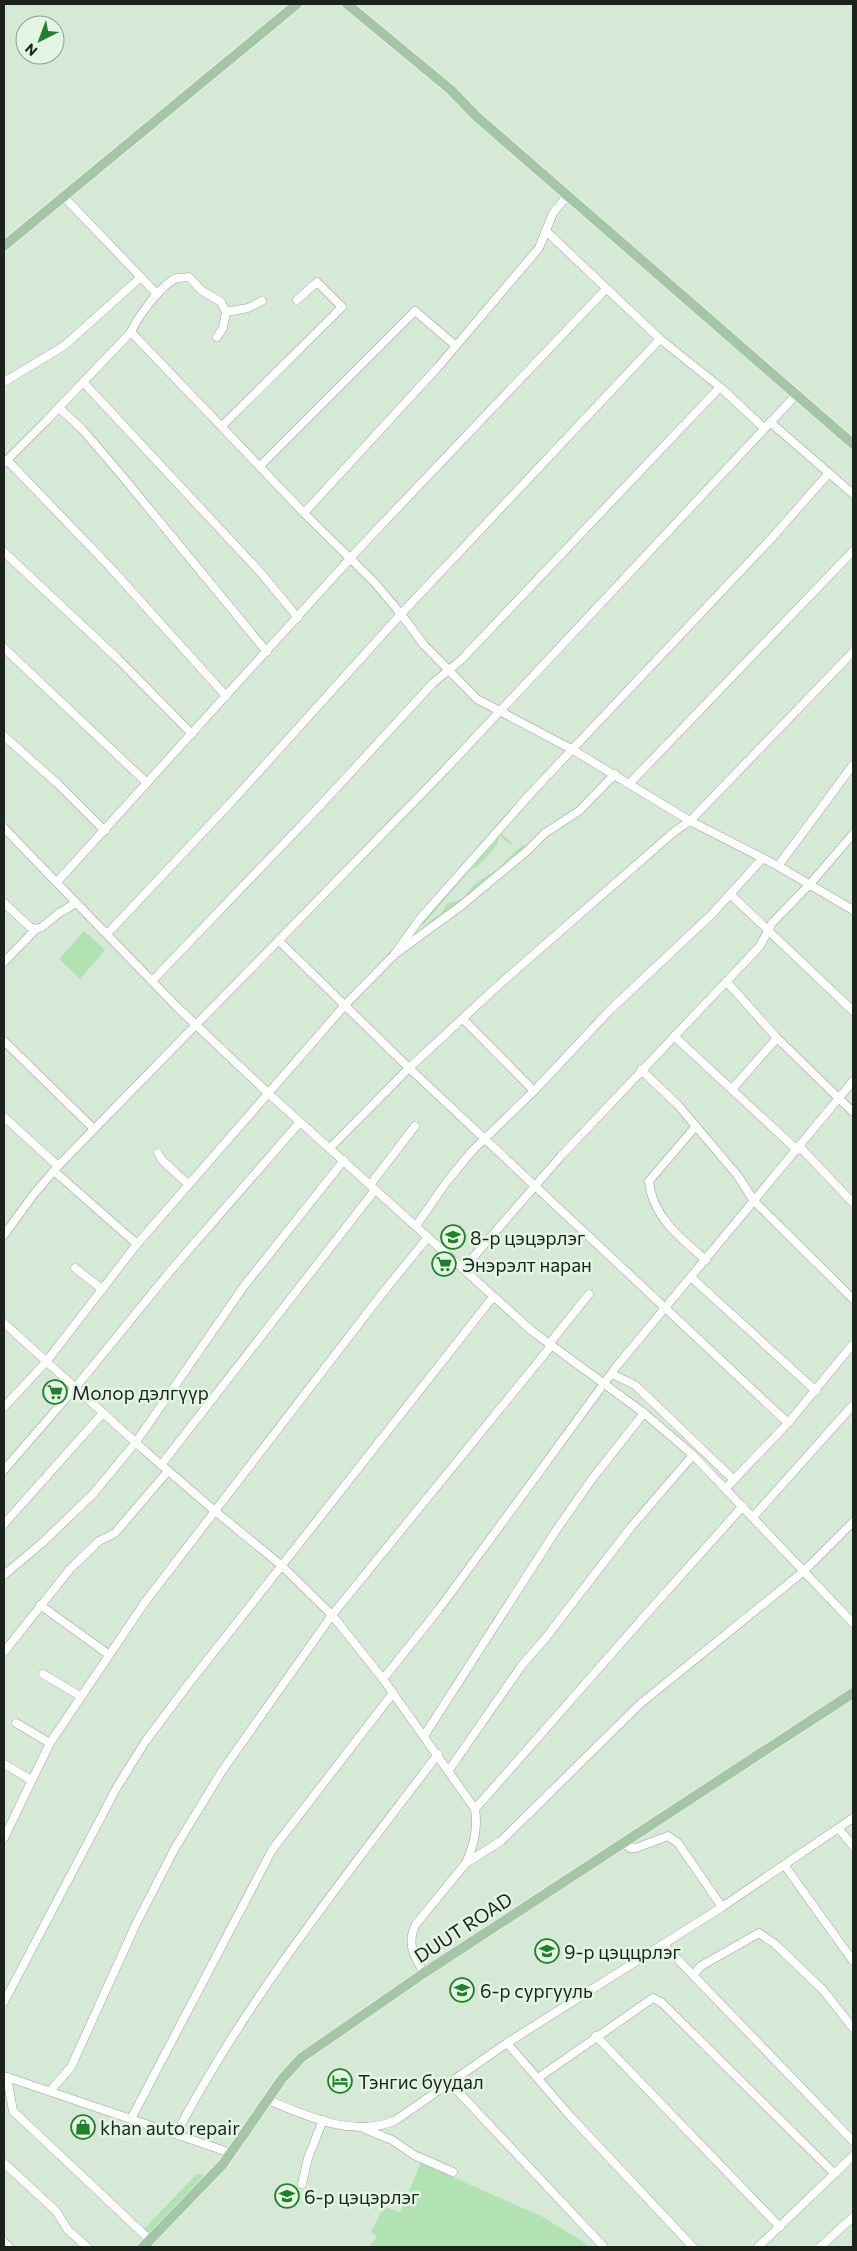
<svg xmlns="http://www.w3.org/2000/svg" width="857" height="2251" font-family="Commissioner,sans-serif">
  <rect width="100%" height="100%" fill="#d6e8d6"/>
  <g fill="#b2e1b2">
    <polygon points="502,834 512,843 511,845 500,836 497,845 478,866 470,870 423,925 422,922"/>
    <polygon points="521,843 525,847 433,924 427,929 424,927 435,917 440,915 447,904 462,899 476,883 497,870 515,851 522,847"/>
    <polygon points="84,931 105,950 80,979 59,959"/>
    <polygon points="421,2163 543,2217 591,2247 369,2247 377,2237 371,2232 384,2207 400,2212"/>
    <polygon points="197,2174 203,2175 204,2178 149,2236 143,2230"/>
  </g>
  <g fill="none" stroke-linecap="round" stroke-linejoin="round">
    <g stroke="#98a897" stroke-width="9">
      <g id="minor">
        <polyline points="63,196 157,294"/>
        <polyline points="546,231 660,339 720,387 764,428"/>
        <polyline points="226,312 248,308 262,301"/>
        <polyline points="131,332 304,513 375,583 401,614 424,645 477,699 573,750 690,821 778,866 853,910"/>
        <polyline points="4,382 64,346 141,277"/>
        <polyline points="83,382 261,573 298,618"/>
        <polyline points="59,408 82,429 123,477 267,652"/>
        <polyline points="770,422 853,494"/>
        <polyline points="222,426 342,307 317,282 297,300"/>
        <polyline points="7,460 109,566 226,696"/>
        <path d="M 4,463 L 46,421 L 131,332 C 138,317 161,284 177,278 C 181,277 186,278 189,277 L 201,290 L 221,302 L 226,312 L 223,328 L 217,337"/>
        <polyline points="260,466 415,311 456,346"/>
        <polyline points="304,513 438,367 539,248 553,213 567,196"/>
        <polyline points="4,552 117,658 192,734"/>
        <polyline points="4,648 147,783"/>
        <polyline points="4,736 58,784 105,831"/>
        <polyline points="629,784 853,551"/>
        <polyline points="4,828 176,1006 269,1094 532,1331 644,1413 693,1455 853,1623"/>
        <polyline points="778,866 853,765"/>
        <polyline points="57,882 366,541 606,289"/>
        <polyline points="730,894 853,1011"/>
        <polyline points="4,903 30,927 36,929 42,927 59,913 76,903"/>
        <polyline points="107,934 235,798 401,614 660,339"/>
        <polyline points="279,941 409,1068 788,1423"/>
        <polyline points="398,952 462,905 527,851 545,833 579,811 615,774"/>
        <polyline points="4,962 36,929"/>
        <polyline points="152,981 317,809 433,683 461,660 720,387"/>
        <polyline points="727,982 777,1038 853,1112"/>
        <polyline points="463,1019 534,1091"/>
        <polyline points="674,1036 797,1150"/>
        <polyline points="4,1041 94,1129"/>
        <polyline points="641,1070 678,1105 738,1176 754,1201 853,1299"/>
        <polyline points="732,1089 777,1038"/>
        <polyline points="4,1117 58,1166"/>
        <path d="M 696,1126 L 649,1181 C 652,1216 681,1239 706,1260"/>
        <polyline points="800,1147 853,1203"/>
        <polyline points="330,1148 409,1068 501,983 675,831 690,821 853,652"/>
        <polyline points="158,1153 162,1160 188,1184"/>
        <polyline points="54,1171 137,1244"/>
        <polyline points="370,1185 415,1126"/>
        <polyline points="416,1226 445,1184 472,1151 534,1091 609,1011 712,914 762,859"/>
        <polyline points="4,1235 34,1194 58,1166 442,773 796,395"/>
        <polyline points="75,1268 102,1289"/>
        <polyline points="463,1269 561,1156 760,946 772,923 810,884 853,834"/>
        <polyline points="692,1278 816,1391"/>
        <path d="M 4,1323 L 144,1450 L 215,1511 L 281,1565 L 332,1615 L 383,1679 L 475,1809 C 478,1829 474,1844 466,1863"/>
        <polyline points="549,1344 589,1294"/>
        <polyline points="612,1374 635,1385 734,1480"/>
        <polyline points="4,1407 46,1362 137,1244 346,1004 394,955 419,920 532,792 769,541 829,473"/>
        <polyline points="161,1465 375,1190"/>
        <polyline points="4,1470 75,1388 172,1269 300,1122"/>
        <polyline points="726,1488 788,1423 853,1344"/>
        <polyline points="753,1517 853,1405"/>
        <polyline points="4,1524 103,1413"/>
        <polyline points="4,1575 42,1543 93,1494 136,1442 244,1286 344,1160"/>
        <polyline points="40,1605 108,1654"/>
        <polyline points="4,1652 70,1569 99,1541 115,1533 168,1471"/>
        <polyline points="43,1674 80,1696"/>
        <polyline points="383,1679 439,1609 616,1367 853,1081"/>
        <polyline points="16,1723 50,1743"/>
        <polyline points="424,1736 557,1529 592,1479 644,1413"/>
        <polyline points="4,1764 31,1780"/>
        <polyline points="449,1770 522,1665 544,1640 631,1527 693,1455"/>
        <polyline points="475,1809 650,1610 743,1506"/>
        <polyline points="839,1829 853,1846"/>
        <polyline points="4,1838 50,1743 145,1602 381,1295 428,1237"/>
        <polyline points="623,1843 630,1848 636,1848 668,1836 678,1843 722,1907"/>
        <polyline points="785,1866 853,1961"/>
        <polyline points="663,1944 853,2141"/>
        <path d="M 424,1973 C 414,1956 406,1943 416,1924 L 466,1863 L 501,1841 L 640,1704 L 804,1571 L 853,1522"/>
        <polyline points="693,1975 701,1966 759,1933 775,1944 823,1990 853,2028"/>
        <polyline points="4,2002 117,1787 145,1742 187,1686 493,1297"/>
        <polyline points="596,2036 780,2227"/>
        <polyline points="507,2043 571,2117 693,2247"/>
        <polyline points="4,2076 231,2153"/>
        <polyline points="7,2077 13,2111 150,2240"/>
        <polyline points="538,2078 653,1998 661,2002 835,2174"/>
        <polyline points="450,2083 604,2247"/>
        <polyline points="50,2091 71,2067 136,1924 175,1848 222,1771 332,1615 551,1346"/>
        <path d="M 268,2100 C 307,2116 355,2139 396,2120 L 507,2043 L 722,1907 L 853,1818"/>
        <polyline points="131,2119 272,1850 393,1693"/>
        <polyline points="365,2129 392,2140 414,2155 453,2172"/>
        <path d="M 176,2134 C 248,1997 345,1877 438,1754"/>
        <polyline points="4,2163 56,2211 68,2230 87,2247"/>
        <polyline points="302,2184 308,2158 323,2120"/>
        <polyline points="4,2242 9,2247"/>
        <polyline points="758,2247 853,2156"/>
        <polyline points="820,2247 853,2217"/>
      </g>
    </g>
    <g stroke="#fff" stroke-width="11">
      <g id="major">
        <polyline points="347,4 451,90 476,116 853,444"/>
        <polyline points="4,246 297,4"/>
        <polyline points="143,2247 223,2164 282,2079 301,2058 424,1973 853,1693"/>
      </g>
    </g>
    <use href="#minor" stroke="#fff" stroke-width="8"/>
    <use href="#major" stroke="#a5c6a6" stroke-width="10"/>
  </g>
  <defs>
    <g id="school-ring" transform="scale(1.25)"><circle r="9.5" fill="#e3f5e3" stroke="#237e2d" stroke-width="1.5"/><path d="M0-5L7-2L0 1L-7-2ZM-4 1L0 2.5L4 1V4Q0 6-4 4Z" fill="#237e2d"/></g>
    <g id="supermarket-ring" transform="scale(1.25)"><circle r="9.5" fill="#e3f5e3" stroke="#237e2d" stroke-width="1.5"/><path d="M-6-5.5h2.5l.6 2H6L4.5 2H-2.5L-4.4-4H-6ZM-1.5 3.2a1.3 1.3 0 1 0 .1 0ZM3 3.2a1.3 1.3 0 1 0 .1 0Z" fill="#237e2d"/></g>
    <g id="hotel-ring" transform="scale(1.25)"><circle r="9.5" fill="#e3f5e3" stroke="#237e2d" stroke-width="1.5"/><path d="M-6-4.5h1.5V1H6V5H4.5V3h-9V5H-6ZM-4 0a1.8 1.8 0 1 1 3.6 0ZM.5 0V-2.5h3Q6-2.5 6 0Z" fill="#237e2d"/></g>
    <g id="shop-ring" transform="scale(1.25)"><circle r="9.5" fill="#e3f5e3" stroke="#237e2d" stroke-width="1.5"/><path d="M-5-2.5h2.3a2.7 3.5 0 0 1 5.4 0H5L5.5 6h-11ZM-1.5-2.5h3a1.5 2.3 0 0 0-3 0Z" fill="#237e2d"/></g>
  </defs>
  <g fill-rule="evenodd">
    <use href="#school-ring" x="453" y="1237"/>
    <use href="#supermarket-ring" x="444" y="1264"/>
    <use href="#supermarket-ring" x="55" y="1392"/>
    <use href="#school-ring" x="547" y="1951"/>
    <use href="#school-ring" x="462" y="1990"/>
    <use href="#hotel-ring" x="340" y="2081"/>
    <use href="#shop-ring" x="83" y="2127"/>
    <use href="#school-ring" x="287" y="2196"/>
  </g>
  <g text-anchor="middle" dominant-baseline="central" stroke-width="5" stroke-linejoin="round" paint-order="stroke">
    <g font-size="19" fill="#1c231c" stroke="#e3f5e3" text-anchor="start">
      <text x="470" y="1237">8-р цэцэрлэг</text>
      <text x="462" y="1264">Энэрэлт наран</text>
      <text x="72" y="1392">Молор дэлгүүр</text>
      <text x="564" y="1951">9-р цэццрлэг</text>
      <text x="480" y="1990">6-р сургууль</text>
      <text x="358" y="2081">Тэнгис буудал</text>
      <text x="100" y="2127">khan auto repair</text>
      <text x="304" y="2196">6-р цэцэрлэг</text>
    </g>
    <g font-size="19" fill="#1c231c" stroke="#e3f5e3">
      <text transform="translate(463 1927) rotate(-33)">DUUT ROAD</text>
    </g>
  </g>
  <rect width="857" height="2251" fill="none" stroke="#1c231c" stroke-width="10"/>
  <g transform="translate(40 40) rotate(222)"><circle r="24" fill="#e3f5e3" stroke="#93a193"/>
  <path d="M0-4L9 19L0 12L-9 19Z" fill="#237e2d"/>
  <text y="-8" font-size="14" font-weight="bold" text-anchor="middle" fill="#1c231c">N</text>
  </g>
</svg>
